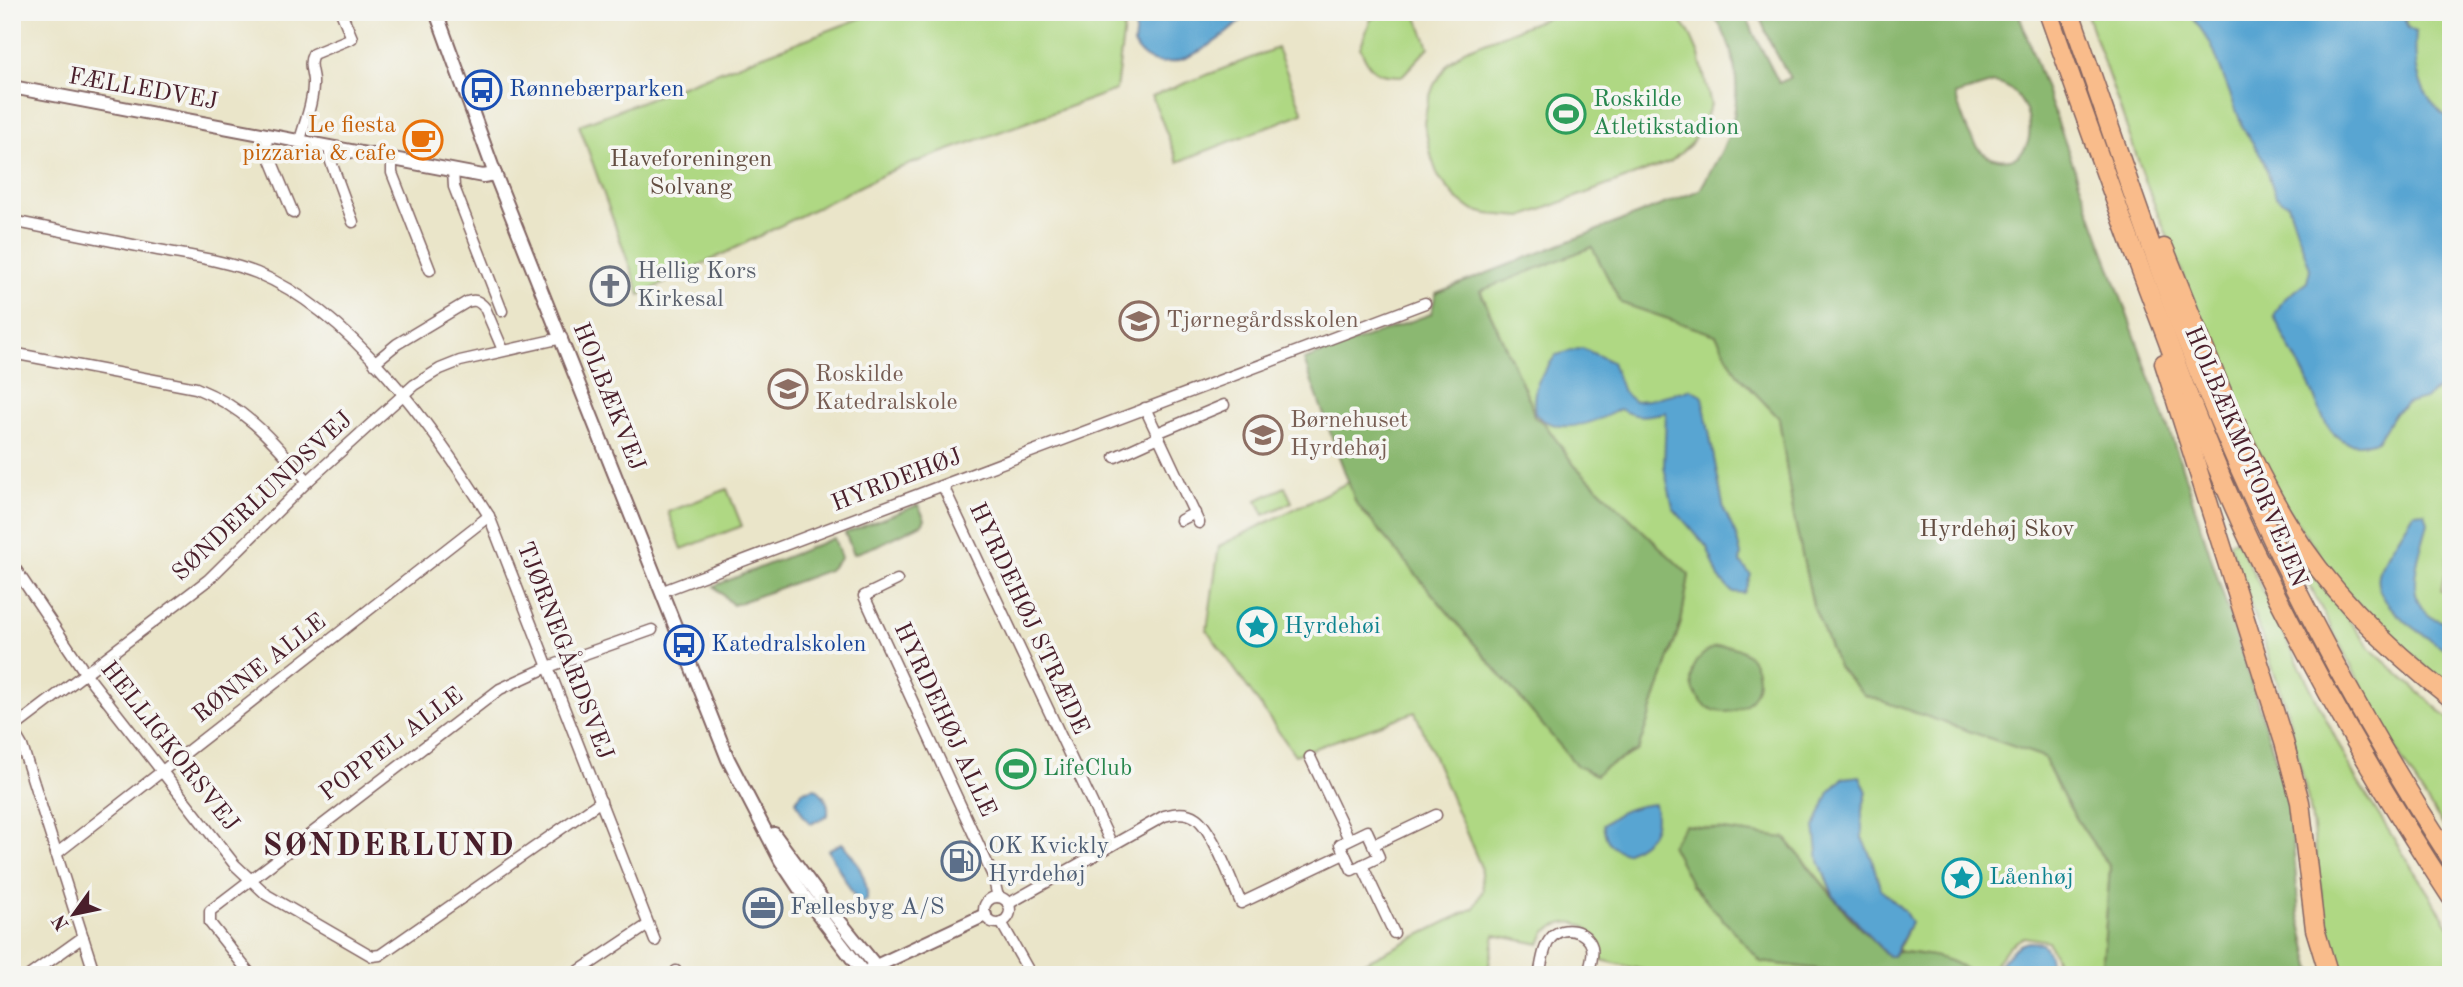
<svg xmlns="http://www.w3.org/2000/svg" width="2463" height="987" font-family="'Old Standard TT',serif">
  <rect width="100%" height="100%" fill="#f6f6f2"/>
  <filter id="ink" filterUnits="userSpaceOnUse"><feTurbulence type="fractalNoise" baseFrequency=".0143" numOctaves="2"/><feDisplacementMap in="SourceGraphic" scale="14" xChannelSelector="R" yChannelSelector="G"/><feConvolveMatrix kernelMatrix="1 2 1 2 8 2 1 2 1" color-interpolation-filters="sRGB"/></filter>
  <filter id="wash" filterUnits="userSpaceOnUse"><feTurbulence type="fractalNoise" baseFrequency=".00686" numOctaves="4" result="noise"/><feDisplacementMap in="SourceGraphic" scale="28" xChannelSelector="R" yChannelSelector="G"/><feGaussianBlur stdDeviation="1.57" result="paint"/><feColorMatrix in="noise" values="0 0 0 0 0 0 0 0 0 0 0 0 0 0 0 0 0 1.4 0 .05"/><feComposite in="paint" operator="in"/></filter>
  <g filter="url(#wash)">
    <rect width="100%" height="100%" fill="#eae5c9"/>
    <g fill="#afd883" stroke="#7c7c57" stroke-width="2">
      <polygon points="877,12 1126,12 1116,90 891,171 640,295 579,125"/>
      <path d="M 1377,12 L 1415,12 L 1429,47 L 1402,76 C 1375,75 1371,73 1360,48 L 1371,19 L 1378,16 Z"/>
      <polygon points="1561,12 1673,12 1689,32 1699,55 1711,105 1702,126 1690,145 1670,162 1522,217 1488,214 1472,210 1456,198 1438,176 1432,159 1424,123 1428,101 1434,85 1447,65 1464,50"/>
      <polygon points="2086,12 2451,12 2451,542 2441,591 2451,593 2451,691 2348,594 2281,500 2242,418 2150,194"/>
      <polygon points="1277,48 1303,113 1178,162 1152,96"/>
      <path d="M 1592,246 L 1621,303 L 1716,335 L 1737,374 L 1779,418 L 1794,517 L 1813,605 L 1838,667 L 1865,695 L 2044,757 C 2061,798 2084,831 2110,867 L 2102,975 L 2052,975 L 2056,959 L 2048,941 L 2024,937 L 2009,946 L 1987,975 L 1972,975 C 1952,955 1924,955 1897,951 L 1911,923 L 1905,912 L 1880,888 L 1872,859 L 1862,838 L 1862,810 L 1867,792 L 1825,876 L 1834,897 L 1785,838 L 1761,962 L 1867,975 L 1664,975 L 1601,960 C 1601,938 1585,917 1561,924 C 1555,925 1550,929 1545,932 L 1540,944 L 1495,935 L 1487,975 L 1339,975 L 1474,908 L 1483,890 L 1480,865 L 1415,712 L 1295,755 L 1207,630 L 1219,546 L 1349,482 L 1356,503 L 1522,701 L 1602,769 L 1638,750 L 1681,622 L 1689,575 L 1575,466 L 1544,423 L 1534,417 L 1530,401 L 1480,290 Z"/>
      <polygon points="1285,487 1292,502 1264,515 1257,500"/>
      <polygon points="727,489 742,526 682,549 668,512"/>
      <polygon points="2237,540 2356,779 2451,929 2451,953 2447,975 2342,975 2335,958 2322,901 2311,813 2288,713 2229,542"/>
      <path d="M 2307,568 L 2374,652 L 2451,721 L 2451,837 C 2393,754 2349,661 2302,571 Z"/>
    </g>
    <g fill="#8bb871" stroke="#6a6c4e" stroke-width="2" fill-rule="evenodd">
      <path d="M 1711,12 L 1745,12 L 1754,34 L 1779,83 L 1790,78 L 1769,40 L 1758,12 L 2018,12 L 2180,461 L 2290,803 L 2299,915 L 2313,975 L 2102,975 L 2110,867 C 2084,831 2061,798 2044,757 L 1864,695 L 1838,667 L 1813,605 L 1794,517 L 1779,418 L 1737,374 L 1716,335 L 1621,303 L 1592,247 L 1480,291 L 1530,401 L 1534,417 L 1544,423 L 1575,466 L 1689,575 L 1681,622 L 1638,750 L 1602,769 L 1596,775 L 1577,766 L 1356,503 L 1304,360 L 1431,314 L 1436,293 L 1700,190 C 1709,173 1721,155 1728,137 C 1743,95 1738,48 1711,12 ZM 1994,83 C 2036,88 2045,167 1998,159 C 1991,158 1984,154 1979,149 C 1967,136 1961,111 1955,95 Z"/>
      <polygon points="918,505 925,519 922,524 878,545 854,554 845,533"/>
      <polygon points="834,538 841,558 829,570 733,605 714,586"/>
      <circle cx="1725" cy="679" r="33"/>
      <path d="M 1685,825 L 1785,838 L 1848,915 L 1888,956 L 1893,956 L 1897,951 C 1924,955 1952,955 1972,975 L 1867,975 L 1761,962 L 1692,885 L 1671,845 Z"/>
    </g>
    <g fill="#59a5d2" stroke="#52627e" stroke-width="2">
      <path d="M 1154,12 L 1249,12 C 1227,37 1158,91 1134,44 L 1136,25 Z"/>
      <path d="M 2189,12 L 2402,12 L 2408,28 L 2416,32 C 2414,60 2416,87 2437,108 C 2442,113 2443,116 2451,117 L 2451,379 L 2425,399 L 2406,404 L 2394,414 L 2377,441 C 2324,457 2322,406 2304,374 C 2293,354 2283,336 2274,316 L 2283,300 L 2307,282 L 2310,269 L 2288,204 L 2276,197 L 2262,157 L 2243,128 L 2211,44 Z"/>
      <path d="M 1582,348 L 1612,362 L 1623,392 L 1634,401 L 1648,400 L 1691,389 L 1702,395 L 1724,510 L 1736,535 L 1741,555 L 1740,562 L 1751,575 L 1744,593 L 1732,592 L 1719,578 L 1707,547 L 1673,508 L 1664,467 L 1666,412 C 1649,416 1635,419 1620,409 C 1595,423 1559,437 1535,414 C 1531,386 1540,377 1556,355 Z"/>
      <path d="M 2425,512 L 2428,522 C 2422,550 2401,595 2430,616 C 2435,620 2444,622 2451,624 L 2451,651 L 2449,652 C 2428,637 2371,605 2378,574 C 2380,564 2407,525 2414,513 Z"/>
      <polygon points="1860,776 1867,792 1862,810 1862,838 1872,859 1880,888 1905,912 1911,923 1893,956 1888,956 1834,897 1819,861 1815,827 1829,792 1843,778"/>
      <path d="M 815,788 C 825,795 829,802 828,815 L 811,824 L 804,817 L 796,801 L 803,791 Z"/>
      <path d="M 1654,804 C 1661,832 1648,842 1626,853 C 1610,848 1606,842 1603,825 C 1618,811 1634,806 1654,804 Z"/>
      <path d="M 842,843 C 855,857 869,880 867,900 L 861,903 L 857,901 L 828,850 Z"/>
      <path d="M 2029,942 L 2042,943 C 2050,953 2052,962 2048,975 L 1992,975 C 2001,963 2013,944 2029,942 Z"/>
    </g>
  </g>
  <g filter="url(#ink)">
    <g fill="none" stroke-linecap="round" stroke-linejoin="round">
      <g stroke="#826462" stroke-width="13">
        <g id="minor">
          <polyline points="266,134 267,150 293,213"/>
          <path d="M 300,140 C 305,122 314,100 313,80 C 312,70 308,64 313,54 L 352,38 L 341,12"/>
          <polyline points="329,146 331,162 353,222"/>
          <polyline points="392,158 392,173 430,270"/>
          <polyline points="453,170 454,187 502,311"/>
          <path d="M 12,221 C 59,230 106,240 153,249 C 188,256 224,260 257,273 C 352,312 435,430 489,516 L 655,941"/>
          <path d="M 12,353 L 196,388 C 248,409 273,441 308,481"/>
          <path d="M 374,363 L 397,344 L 467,302 C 475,299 479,301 485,308 L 503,350"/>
          <polyline points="1145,408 1199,523"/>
          <polyline points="1157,433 1224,405"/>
          <polyline points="1115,457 1159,437"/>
          <polyline points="943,486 1112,845"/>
          <polyline points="1181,520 1195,513"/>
          <polyline points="12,564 86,674 235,865 267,895 372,956 380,955 601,801"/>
          <polyline points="897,580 864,596 993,876 998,897"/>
          <polyline points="663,591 1425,303"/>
          <polyline points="1310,757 1349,839"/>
          <polygon points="1367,831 1379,857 1352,870 1340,844"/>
          <polyline points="1373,845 1436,815"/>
          <polyline points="56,854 489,516"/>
          <polyline points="1362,865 1394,933"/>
          <circle cx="997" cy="910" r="13"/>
          <path d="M 1008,904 L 1164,816 C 1175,813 1186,811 1196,818 C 1213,830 1232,883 1241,903 L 1344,854"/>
          <polyline points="1001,922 1031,975"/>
          <polyline points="676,971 678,975"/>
          <polyline points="30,975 83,937"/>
          <polyline points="95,975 22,746 12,729 208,580 308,481 414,385 440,369 460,361 562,338"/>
          <polyline points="251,975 210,923 210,911 500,689 548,667 652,630"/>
          <polyline points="573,975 648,925"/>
          <path d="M 1539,975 C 1542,963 1543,947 1551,938 C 1563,924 1587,930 1592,947 C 1594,956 1590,966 1588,975"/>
        </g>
      </g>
      <g stroke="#826462" stroke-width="16">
        <g id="tertiary">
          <polyline points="436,12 495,174 728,759 781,861 805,897 865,975"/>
          <polyline points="12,87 483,176 495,174"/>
          <polyline points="774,834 821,898 883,975"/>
          <polyline points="870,969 985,915"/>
        </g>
      </g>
      <g stroke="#826462" stroke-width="21">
        <g id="motorway">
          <path d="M 2048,12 C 2085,117 2122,222 2162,326 C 2189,399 2217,472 2250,542 C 2309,664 2376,783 2451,897"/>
          <path d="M 2070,12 C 2106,115 2140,219 2179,322 C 2251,509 2341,691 2451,859"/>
          <path d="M 2164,248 C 2202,341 2236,438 2288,524 C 2330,593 2388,649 2451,698"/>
          <polyline points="2164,363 2284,742 2300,802 2315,929 2329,975"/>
        </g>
      </g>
      <use href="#minor" stroke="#fff" stroke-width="10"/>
      <use href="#tertiary" stroke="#fff" stroke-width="12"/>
      <use href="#motorway" stroke="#f9bc8b" stroke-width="18"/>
    </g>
  </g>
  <defs>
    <g id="bus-ring" transform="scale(2.0125)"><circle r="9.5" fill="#f6f6f2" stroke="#1a4fb4" stroke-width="1.5"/><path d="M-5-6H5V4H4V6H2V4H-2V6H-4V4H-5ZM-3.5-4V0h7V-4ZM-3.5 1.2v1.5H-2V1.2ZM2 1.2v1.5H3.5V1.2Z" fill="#1a4fb4"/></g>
    <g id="stadium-ring" transform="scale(2.0125)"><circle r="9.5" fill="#f6f6f2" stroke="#2e9e5b" stroke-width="1.5"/><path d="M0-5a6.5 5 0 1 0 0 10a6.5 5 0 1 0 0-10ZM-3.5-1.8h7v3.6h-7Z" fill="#2e9e5b"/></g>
    <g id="cafe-ring" transform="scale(2.0125)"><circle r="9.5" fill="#f6f6f2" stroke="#e8710a" stroke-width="1.5"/><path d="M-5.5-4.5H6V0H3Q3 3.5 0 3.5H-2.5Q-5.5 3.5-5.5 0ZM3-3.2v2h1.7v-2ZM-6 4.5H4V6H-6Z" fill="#e8710a"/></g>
    <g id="church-ring" transform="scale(2.0125)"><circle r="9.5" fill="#f6f6f2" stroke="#6b7280" stroke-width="1.5"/><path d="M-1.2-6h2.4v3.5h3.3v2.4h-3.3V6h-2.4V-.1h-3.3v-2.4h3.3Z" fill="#6b7280"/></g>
    <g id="school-ring" transform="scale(2.0125)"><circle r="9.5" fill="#f6f6f2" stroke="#8d6e63" stroke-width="1.5"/><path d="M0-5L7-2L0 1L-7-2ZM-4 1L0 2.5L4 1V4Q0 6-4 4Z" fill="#8d6e63"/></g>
    <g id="university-ring" transform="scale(2.0125)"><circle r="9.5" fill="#f6f6f2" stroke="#8d6e63" stroke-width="1.5"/><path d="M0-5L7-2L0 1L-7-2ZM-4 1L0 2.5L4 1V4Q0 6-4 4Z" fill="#8d6e63"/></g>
    <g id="sight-ring" transform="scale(2.0125)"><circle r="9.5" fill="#f6f6f2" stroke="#0f9aa8" stroke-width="1.5"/><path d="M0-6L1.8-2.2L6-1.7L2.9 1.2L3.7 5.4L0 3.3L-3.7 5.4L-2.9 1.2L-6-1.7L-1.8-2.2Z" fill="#0f9aa8"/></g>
    <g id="fuel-ring" transform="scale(2.0125)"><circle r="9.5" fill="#f6f6f2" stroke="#5c6f8a" stroke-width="1.5"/><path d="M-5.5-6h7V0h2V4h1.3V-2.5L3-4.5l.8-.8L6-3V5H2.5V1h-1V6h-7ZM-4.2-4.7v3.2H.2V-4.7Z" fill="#5c6f8a"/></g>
    <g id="office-ring" transform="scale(2.0125)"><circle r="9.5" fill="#f6f6f2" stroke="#5c6f8a" stroke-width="1.5"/><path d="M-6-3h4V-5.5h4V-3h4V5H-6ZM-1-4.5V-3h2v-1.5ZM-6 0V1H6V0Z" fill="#5c6f8a"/></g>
  </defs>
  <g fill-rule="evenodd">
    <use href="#bus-ring" x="482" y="90"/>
    <use href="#stadium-ring" x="1566" y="114"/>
    <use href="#cafe-ring" x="423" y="140"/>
    <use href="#church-ring" x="610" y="286"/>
    <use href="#school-ring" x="1139" y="321"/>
    <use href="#university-ring" x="788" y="389"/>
    <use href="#school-ring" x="1263" y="435"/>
    <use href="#sight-ring" x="1257" y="627"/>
    <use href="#bus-ring" x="684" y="645"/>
    <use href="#stadium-ring" x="1016" y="769"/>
    <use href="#fuel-ring" x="961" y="861"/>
    <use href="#sight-ring" x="1962" y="878"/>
    <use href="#office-ring" x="763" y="908"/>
  </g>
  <g text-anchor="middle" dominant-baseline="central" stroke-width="7" stroke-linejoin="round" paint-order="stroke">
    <g font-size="24" fill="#4a1f2b" stroke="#f6f6f2">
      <text transform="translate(143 90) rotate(10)">FÆLLEDVEJ</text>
      <text transform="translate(608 397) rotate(68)">HOLBÆKVEJ</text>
      <text transform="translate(2245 457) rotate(67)">HOLBÆKMOTORVEJEN</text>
      <text transform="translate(897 481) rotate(-21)">HYRDEHØJ</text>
      <text transform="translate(263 497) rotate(-43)">SØNDERLUNDSVEJ</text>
      <text transform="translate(1028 619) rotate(65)">HYRDEHØJ STRÆDE</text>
      <text transform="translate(564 651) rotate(69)">TJØRNEGÅRDSVEJ</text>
      <text transform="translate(260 669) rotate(-38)">RØNNE ALLE</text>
      <text transform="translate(944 720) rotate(65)">HYRDEHØJ ALLE</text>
      <text transform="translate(392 745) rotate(-37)">POPPEL ALLE</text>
      <text transform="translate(169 747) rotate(52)">HELLIGKORSVEJ</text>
    </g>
    <g font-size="24" fill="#164399" stroke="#f6f6f2" text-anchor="start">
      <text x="509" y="90">Rønnebærparken</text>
      <text x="711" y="645">Katedralskolen</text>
    </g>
    <g font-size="24" fill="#27864d" stroke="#f6f6f2" text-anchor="start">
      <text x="1593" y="100">Roskilde<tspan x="1593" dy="28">Atletikstadion</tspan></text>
      <text x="1043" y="769">LifeClub</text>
    </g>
    <g font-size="24" fill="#c56008" stroke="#f6f6f2" text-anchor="end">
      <text x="396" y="126">Le fiesta<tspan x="396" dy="28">pizzaria &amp; cafe</tspan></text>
    </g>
    <g font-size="24" fill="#634d41" stroke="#f6f6f2">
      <text x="691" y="160">Haveforeningen<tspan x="691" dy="28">Solvang</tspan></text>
      <text x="1997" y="530">Hyrdehøj Skov</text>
    </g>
    <g font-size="24" fill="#5b616d" stroke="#f6f6f2" text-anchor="start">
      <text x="637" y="272">Hellig Kors<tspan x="637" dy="28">Kirkesal</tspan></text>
    </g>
    <g font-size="24" fill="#785e54" stroke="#f6f6f2" text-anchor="start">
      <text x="1166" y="321">Tjørnegårdsskolen</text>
      <text x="815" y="375">Roskilde<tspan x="815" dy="28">Katedralskole</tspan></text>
      <text x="1290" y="421">Børnehuset<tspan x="1290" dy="28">Hyrdehøj</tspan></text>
    </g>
    <g font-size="24" fill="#0d838f" stroke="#f6f6f2" text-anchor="start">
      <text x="1284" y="627">Hyrdehøi</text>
      <text x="1989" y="878">Låenhøj</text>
    </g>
    <g font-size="24" fill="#4e5e75" stroke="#f6f6f2" text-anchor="start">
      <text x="988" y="847">OK Kvickly<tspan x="988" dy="28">Hyrdehøj</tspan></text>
      <text x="790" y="908">Fællesbyg A/S</text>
    </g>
    <g font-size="32" font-weight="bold" letter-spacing="2" fill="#4a1f2b" stroke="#f6f6f2">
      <text x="389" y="847">SØNDERLUND</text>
    </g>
  </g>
  <rect width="2463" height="987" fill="none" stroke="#f6f6f2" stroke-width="42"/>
  <g transform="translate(74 914) rotate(237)" stroke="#f6f6f2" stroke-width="5" paint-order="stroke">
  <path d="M0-5L12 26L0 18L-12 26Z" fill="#4a1f2b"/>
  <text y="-10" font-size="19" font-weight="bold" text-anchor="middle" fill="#4a1f2b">N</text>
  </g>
</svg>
